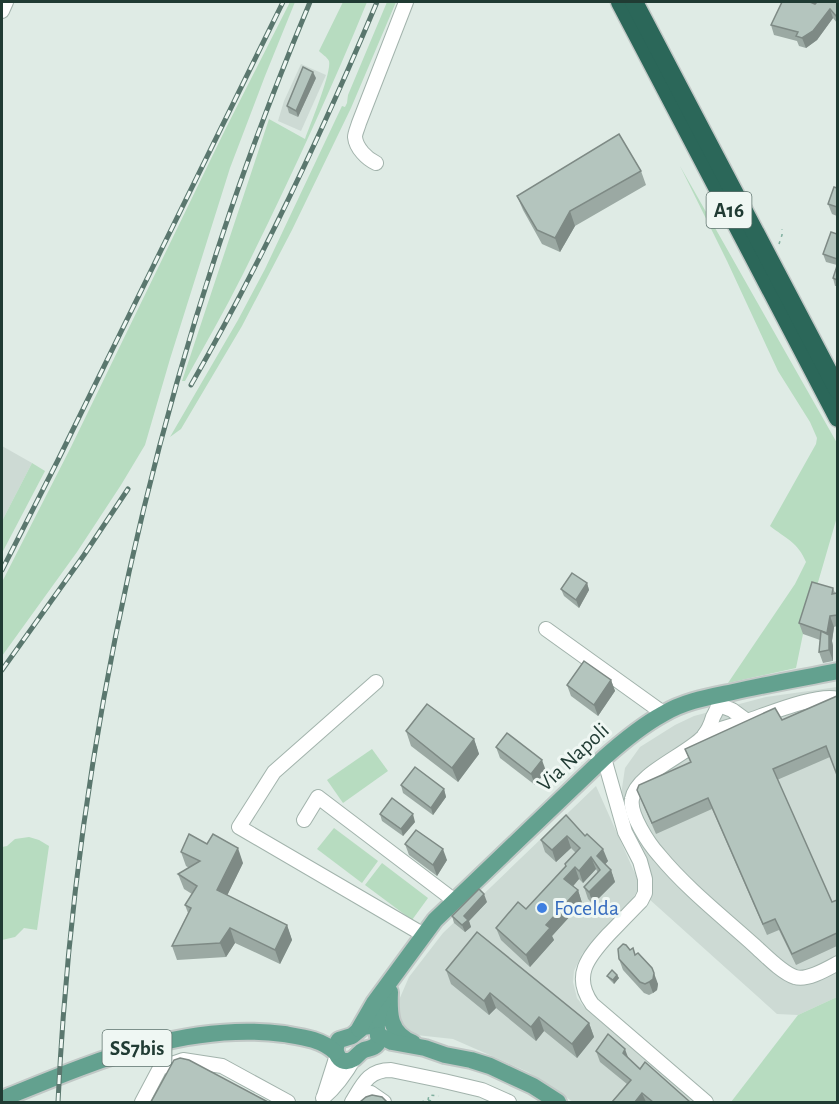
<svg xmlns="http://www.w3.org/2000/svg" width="839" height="1104" font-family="'Alegreya Sans',sans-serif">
  <rect width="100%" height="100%" fill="#dfebe5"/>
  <g fill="#cddad4">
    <polygon points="301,64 326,75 301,131 278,121 284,101"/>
    <polygon points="2,446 32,463 2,521"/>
    <polygon points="837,687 837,997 798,1015 777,1014 649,899 652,893 652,879 647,860 620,802 625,768 640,747 675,725 694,716 766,697"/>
    <polygon points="596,786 637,878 637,891 633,898 582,954 574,971 573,982 577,998 584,1007 695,1102 573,1102 528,1072 453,1039 416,1035 409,1033 403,1025 399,1014 399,1000 409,977 443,933"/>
  </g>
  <g fill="#b7dcc0">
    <polygon points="290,2 295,2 265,76 230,168 170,359 145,445 121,485 77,552 2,656 2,582 71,447 225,130"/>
    <path d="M 343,2 L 367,2 C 329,95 287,186 242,276 C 224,312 204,346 185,381 L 182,381 L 269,119 L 305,139 C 310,125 332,72 329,61 C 327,57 322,54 319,51 Z"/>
    <polygon points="387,2 396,2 351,108 292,230 242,326 181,429 170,437 238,320 265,269 342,106 345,107 347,103 348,95"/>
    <path d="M 680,166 L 837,443 L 837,517 L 803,634 L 796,668 L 728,683 L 795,584 L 806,562 C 798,542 785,538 770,526 L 816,444 L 817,438 L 810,422 L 778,371 L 727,261 Z"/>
    <polygon points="32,463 45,471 2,553 2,521"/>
    <polygon points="372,749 388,771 343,803 327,780"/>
    <polygon points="334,828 378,861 362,883 317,849"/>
    <polygon points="29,837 39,840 49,846 37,930 24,928 15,937 2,940 2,847 7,846 15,839"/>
    <polygon points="382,863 428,898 412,920 365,885"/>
    <polygon points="837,997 837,1102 731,1102 798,1015"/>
  </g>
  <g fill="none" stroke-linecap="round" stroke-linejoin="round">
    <g stroke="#a2b3ac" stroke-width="16">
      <g id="minor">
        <polyline points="2,11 6,2"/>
        <path d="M 376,163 C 367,159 356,148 355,137 C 355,133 358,127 359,123 L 406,2"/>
        <polyline points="546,629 663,713"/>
        <polyline points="376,682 274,772 239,827 424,935"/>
        <path d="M 717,695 C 720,706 718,707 713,717 C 711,724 708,731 703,737 C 686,755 636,774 632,799 C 629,814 649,844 659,855 C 687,889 723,917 755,946 C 765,955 782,973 795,977 C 807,981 827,969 838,963"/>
        <path d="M 719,705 L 732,710 L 747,721 C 768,714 818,693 838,699"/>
        <polyline points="705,734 747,721"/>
        <path d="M 604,758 L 625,832 L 640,861 L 645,879 L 645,893 L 641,901 C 630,912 619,924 608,935 C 588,957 572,976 592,1004 L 706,1102"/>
        <polyline points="304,820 318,797 455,901"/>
        <polyline points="324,1096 337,1055"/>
        <path d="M 323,1098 C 337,1086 346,1073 355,1057"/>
        <polyline points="355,1098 371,1093 384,1102"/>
        <polyline points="142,1102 160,1068 183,1060 222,1066 288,1102"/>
        <path d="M 352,1102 C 363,1084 368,1070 391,1070 L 444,1081 L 482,1090 L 509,1102"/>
      </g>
    </g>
    <g stroke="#c1c8c6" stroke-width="20">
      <g id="major">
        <path d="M 390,992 C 389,1014 389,1033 413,1043"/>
        <path d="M 369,1026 L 363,1027 L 352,1036 L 339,1040 C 331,1051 340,1067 353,1059 C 357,1057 359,1052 364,1050 C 369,1048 373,1049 377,1044 C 381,1038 376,1032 377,1025 C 377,1017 379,1009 383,1002"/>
        <path d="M 359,1029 L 374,1003 L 435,920 L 604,758 C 622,742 641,726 663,714 C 684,701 709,697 733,692 C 768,684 803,678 838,671"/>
        <polyline points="378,1035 392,1042 425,1048 445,1055 471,1060 490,1066 533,1086 558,1102"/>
        <path d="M 2,1099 C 91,1063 185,1021 284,1034 C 302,1037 321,1039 335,1052"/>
      </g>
    </g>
    <g stroke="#c1c8c6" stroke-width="21">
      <g id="highway">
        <polyline points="620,2 838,418"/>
        <polyline points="634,2 838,390"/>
      </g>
    </g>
    <g stroke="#7faf9e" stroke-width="1.5" stroke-dasharray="3 4.5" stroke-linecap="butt">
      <polyline points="779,244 782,235 782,229"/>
      <polyline points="428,1100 429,1095 439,1096"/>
      <polyline points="421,1102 428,1100 434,1102"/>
    </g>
    <use href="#minor" stroke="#fff" stroke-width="14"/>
    <use href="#major" stroke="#63a18f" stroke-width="16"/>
    <use href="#highway" stroke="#2b6759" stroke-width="18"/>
    <g stroke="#5a776e" stroke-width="5">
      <g id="rail">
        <path d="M 191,385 C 262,261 322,133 377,2"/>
        <polyline points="2,570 58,460 283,2"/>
        <polyline points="2,670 84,555 128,489"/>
        <path d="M 58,1102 C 72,808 129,516 222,236 C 248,157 278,79 310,2"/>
      </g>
    </g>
    <use href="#rail" stroke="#eff7f3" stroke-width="3" stroke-dasharray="9" stroke-linecap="butt"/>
  </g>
  <g fill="#9ba9a3">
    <polygon points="837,2 837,23 833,18 817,40 806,48 799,46 797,41 774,35 771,25 815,4"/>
    <polygon points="316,78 298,117 289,113 287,106"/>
    <polygon points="641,171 646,185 575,226 560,252 542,244 523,210 517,196"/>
    <polygon points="837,188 837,216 832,214 828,204"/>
    <polygon points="837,234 837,265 826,262 823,254"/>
    <polygon points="837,266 837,286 835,286 833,278"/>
    <polygon points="587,583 589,590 579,608 564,596 561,589"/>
    <polygon points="833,588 835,593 837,593 837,626 834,627 832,641 833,646 833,661 823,663 819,652 820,640 803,634 799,623"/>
    <polygon points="611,680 615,691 598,716 571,696 567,685"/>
    <polygon points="837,696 830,757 777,780 832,902 837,900 837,946 796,965 779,930 767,935 712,809 656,834 637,790 690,762 685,749 782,720"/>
    <polygon points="406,731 474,739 479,754 458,782 411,746"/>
    <polygon points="496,747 546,771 535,785 500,758"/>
    <polygon points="401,785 444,789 446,797 433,815 403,793"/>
    <polygon points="380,814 415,822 403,836 382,821"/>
    <polygon points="566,815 608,861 605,864 611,870 615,882 593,904 588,899 584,887 598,873 596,869 583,883 579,879 573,886 578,890 582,903 552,936 554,940 530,967 501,940 496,928 526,909 566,866 565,864 576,853 571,848 556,862 545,852 541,840"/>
    <polygon points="405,844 447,860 437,876 409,855"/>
    <polygon points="181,852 243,863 227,895 287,925 292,940 280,964 235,943 226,957 177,960 172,946 188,913 185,905 192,894 184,889 178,874 189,868 186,866"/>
    <polygon points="487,902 469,921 471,927 465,932 454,923 452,916"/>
    <polygon points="630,950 636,955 658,984 657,990 653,993 649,995 644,993 623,970 619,959"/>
    <polygon points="446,970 589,1023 594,1037 577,1058 544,1031 536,1041 496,1008 489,1015 451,984"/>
    <polygon points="617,975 619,978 614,984 609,979 607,976"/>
    <polygon points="596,1051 629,1059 640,1069 690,1102 612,1102 627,1084 600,1062"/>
  </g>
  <g fill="#7e8a85">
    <polygon points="830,9 833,18 817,40 806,48 802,38"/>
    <polygon points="313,72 316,78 298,117 296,111"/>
    <polygon points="570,211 575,226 560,252 555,238"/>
    <polygon points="587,583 589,590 579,608 576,600"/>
    <polygon points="830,616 834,627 832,641 833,646 833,661 829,650 829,638 827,633"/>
    <polygon points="611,680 615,691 598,716 594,705"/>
    <polygon points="474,739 479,754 458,782 452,768"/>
    <polygon points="542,760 546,771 535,785 531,774"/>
    <polygon points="444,789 446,797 433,815 431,808"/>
    <polygon points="413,814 415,822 403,836 401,829"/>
    <polygon points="567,836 571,848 556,862 552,850"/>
    <polygon points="238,848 243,863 223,904 217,890"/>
    <polygon points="443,849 447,860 437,876 433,865"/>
    <polygon points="603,849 608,861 602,868 597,856"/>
    <polygon points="591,857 596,869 583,883 579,871"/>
    <polygon points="575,867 579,879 569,891 564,879"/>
    <polygon points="611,870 615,882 593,904 589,892"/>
    <polygon points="578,890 582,903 552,936 554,940 530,967 526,955 546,925"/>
    <polygon points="484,894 487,902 469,921 471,927 465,932 462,925 464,916"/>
    <polygon points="287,925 292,940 280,964 275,950"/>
    <polygon points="230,928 235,943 226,957 220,943"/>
    <polygon points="654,973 658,984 657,990 653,993 649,982"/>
    <polygon points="617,975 619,978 614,984 613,980"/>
    <polygon points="490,993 496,1008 489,1015 484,1001"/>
    <polygon points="539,1017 544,1031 536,1041 531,1027"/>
    <polygon points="589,1023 594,1037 577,1058 572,1044"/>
    <polygon points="625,1049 629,1060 623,1053"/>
    <polygon points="642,1093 646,1102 635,1102"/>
  </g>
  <g fill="#b4c5be" stroke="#7e8a85" stroke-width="1.5">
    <polygon points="782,2 810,2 815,4 817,2 837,2 837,17 830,9 813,31 802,38 796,36 798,32 771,25"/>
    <polygon points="303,67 313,72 296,111 287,106"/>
    <polygon points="619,134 641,171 570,211 555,238 537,230 517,196"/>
    <polygon points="834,187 837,188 837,207 828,204"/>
    <polygon points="831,232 837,234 837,259 823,254"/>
    <polygon points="837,266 837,280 833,278"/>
    <polygon points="572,573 587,583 576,600 561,589"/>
    <polygon points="812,582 833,588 832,594 837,593 837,615 830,616 827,633 799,623"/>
    <polygon points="821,631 829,635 829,650 819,652"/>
    <polygon points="584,661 611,680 594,705 567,685"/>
    <polygon points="837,696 837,775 826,746 773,769 832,902 837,900 837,933 792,954 775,919 763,924 708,798 652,823 637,790 639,785 691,762 685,749 775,708 782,720"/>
    <polygon points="427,704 474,739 452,768 406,731"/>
    <polygon points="507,733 542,760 531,774 496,747"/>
    <polygon points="415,767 444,789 431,808 401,785"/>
    <polygon points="392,798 413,814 401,829 380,814"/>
    <polygon points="566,815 585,836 587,834 603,849 597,856 611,870 589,892 584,887 600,870 591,857 579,871 575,867 564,879 578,890 546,925 550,928 526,955 496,928 518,902 526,909 566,866 565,864 580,848 567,836 552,850 541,840"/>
    <polygon points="416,830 443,849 433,865 405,844"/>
    <polygon points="189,834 207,844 213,834 238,848 217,890 287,925 275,950 230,928 220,943 172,946 191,908 185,905 197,886 178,874 200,861 181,852"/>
    <polygon points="479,889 484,894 464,916 468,920 462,925 452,916"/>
    <polygon points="477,932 589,1023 572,1044 539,1017 531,1027 490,993 484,1001 446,970"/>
    <polygon points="623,944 626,945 630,950 633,948 635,955 638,953 652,968 654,973 653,979 649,982 645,984 640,982 619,959 618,949"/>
    <polygon points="612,970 617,975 613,980 607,976"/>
    <polygon points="608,1034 625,1049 623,1053 640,1069 645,1062 690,1102 653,1102 642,1093 635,1102 612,1102 631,1080 596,1051"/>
    <polygon points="180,1058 189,1060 268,1102 151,1102 174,1060"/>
    <polygon points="372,1095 382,1097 387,1102 360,1102 366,1097"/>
  </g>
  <circle fill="#3f7fe0" stroke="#eff7f3" stroke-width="2" cx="542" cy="908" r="6"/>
  <g text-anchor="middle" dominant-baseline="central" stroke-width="6" stroke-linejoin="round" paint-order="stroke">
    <g fill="#eff7f3" stroke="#5e736d" stroke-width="1.5">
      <rect x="706.5" y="192" width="45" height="36" rx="4.5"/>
      <rect x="102.5" y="1030" width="69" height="36" rx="4.5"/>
    </g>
    <g font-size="21" font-weight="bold" fill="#203b33">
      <text x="729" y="210">A16</text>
      <text x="137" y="1048">SS7bis</text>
    </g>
    <g font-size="22" fill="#203b33" stroke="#eff7f3">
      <text transform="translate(573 757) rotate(-43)">Via Napoli</text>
    </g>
    <g font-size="22" fill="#366cbe" stroke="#eff7f3" text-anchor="start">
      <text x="554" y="908">Focelda</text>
    </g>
  </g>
  <rect width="839" height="1104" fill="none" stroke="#203b33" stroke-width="6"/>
</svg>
